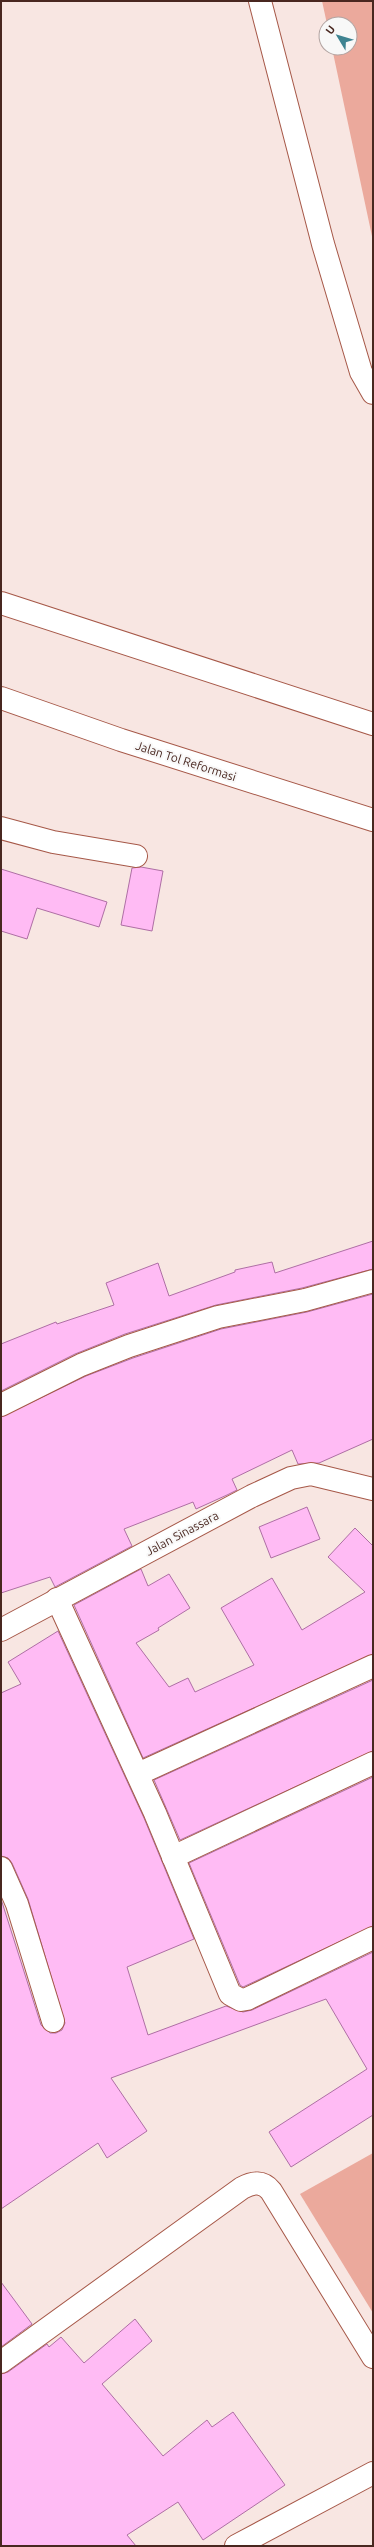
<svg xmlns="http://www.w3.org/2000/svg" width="374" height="2547" font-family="Ubuntu,sans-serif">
  <rect width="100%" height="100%" fill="#f8e6e2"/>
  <g fill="#eba99c">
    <polygon points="322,1 373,1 373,241 332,48 350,48 350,24 327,24"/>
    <polygon points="373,2153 373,2313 300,2194"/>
  </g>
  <g fill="#ffbbf4" stroke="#ae6fa4">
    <polygon points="141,867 163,871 152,931 121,925 132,868"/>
    <polygon points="1,869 107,902 99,927 37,908 27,939 1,931"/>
    <polygon points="373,1241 373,1269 302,1288 216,1305 125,1334 75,1354 1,1391 1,1344 56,1322 57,1324 114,1305 106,1283 158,1263 169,1296 235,1272 235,1270 272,1262 275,1273"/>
    <polygon points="373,1294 373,1439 319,1463 298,1464 292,1450 232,1479 237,1490 227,1495 196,1509 193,1502 124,1529 132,1546 55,1587 50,1577 1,1593 1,1417 86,1376 133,1358 221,1329 307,1312"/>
    <polygon points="307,1507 320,1539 271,1558 259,1527"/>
    <polygon points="355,1528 373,1546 373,1654 143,1758 74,1605 141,1569 148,1586 169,1574 190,1608 158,1628 159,1630 136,1643 169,1687 188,1678 195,1692 254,1665 221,1608 272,1578 302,1630 365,1592 328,1557"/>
    <polygon points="58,1631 144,1818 194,1939 127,1967 148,2035 226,2006 243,2012 252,2010 373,1952 373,2115 291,2167 269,2132 367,2069 326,1999 111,2078 147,2131 107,2158 98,2143 1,2209 1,1899 41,2025 50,2033 56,2033 62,2030 65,2023 28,1899 12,1863 8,1858 1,1856 1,1693 21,1684 8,1662"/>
    <polygon points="373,1680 373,1751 180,1840 154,1780"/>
    <polygon points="373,1777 373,1926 243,1987 240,1985 189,1863"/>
    <polygon points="1,2282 32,2324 1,2347"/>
    <polygon points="135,2319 152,2341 102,2384 163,2456 207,2420 212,2427 233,2412 285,2485 203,2540 178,2502 127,2535 136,2546 1,2546 1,2374 8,2372 47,2344 49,2347 61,2337 84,2363"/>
  </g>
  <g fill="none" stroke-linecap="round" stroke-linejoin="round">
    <g stroke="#a65848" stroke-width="24">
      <g id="minor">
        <polyline points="260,1 323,244 361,372 373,393"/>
        <polyline points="1,828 53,842 136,856"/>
        <polyline points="1,1405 81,1365 129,1346 218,1317 305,1300 373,1281"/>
        <polyline points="57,1599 155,1813 230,1994 241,2000 247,1999 373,1938"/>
        <polyline points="1,1630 252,1496 291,1478 311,1474 373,1489"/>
        <polyline points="138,1774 373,1666"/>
        <polyline points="173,1857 373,1763"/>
        <polyline points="1,1868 17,1904 53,2021"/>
        <path d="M 1,2362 L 242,2188 C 253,2182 263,2181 271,2191 L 373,2357"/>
        <polyline points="236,2546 373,2473"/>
      </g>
    </g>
    <g stroke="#a65848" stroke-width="24">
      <g id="highway">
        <polyline points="1,603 373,724"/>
        <polyline points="1,698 121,740 373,820"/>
      </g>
    </g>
    <use href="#minor" stroke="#fff" stroke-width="22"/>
    <use href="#highway" stroke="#fff" stroke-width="22"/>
  </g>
  <g text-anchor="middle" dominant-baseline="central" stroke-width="4" stroke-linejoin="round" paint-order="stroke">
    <g font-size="12" fill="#492720" stroke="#f8f8f8">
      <text transform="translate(186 761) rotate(18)">Jalan Tol Reformasi</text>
      <text transform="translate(182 1533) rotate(-28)">Jalan Sinassara</text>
    </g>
  </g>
  <rect width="374" height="2547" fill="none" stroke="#492720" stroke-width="4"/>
  <g transform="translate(338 36) rotate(308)"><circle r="19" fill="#f8f8f8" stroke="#b2a4a2"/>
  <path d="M0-3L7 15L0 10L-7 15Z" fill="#3e8391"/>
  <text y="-6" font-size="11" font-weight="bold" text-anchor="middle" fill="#492720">U</text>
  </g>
</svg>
